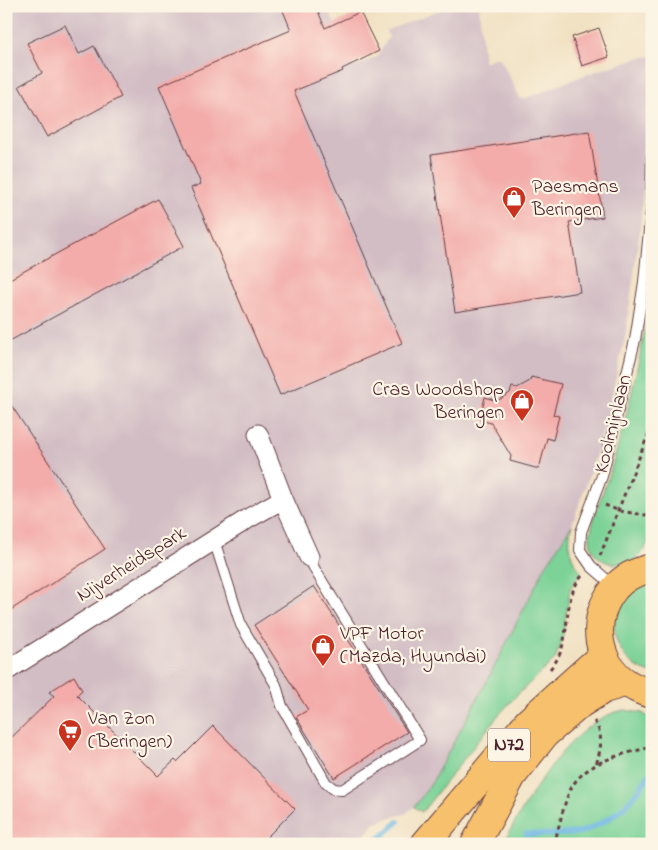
<svg xmlns="http://www.w3.org/2000/svg" width="658" height="850" font-family="'Indie Flower',sans-serif">
  <rect width="100%" height="100%" fill="#fcf5e5"/>
  <filter id="ink" filterUnits="userSpaceOnUse"><feTurbulence type="fractalNoise" baseFrequency=".02" numOctaves="2"/><feDisplacementMap in="SourceGraphic" scale="10" xChannelSelector="R" yChannelSelector="G"/><feConvolveMatrix kernelMatrix="1 2 1 2 8 2 1 2 1" color-interpolation-filters="sRGB"/></filter>
  <filter id="wash" filterUnits="userSpaceOnUse"><feTurbulence type="fractalNoise" baseFrequency=".0096" numOctaves="4" result="noise"/><feDisplacementMap in="SourceGraphic" scale="20" xChannelSelector="R" yChannelSelector="G"/><feGaussianBlur stdDeviation="1.12" result="paint"/><feColorMatrix in="noise" values="0 0 0 0 0 0 0 0 0 0 0 0 0 0 0 0 0 1.4 0 .05"/><feComposite in="paint" operator="in"/></filter>
  <g filter="url(#wash)">
    <rect width="100%" height="100%" fill="#f1e1c2"/>
    <polygon fill="#d2bdc5" points="6,6 327,6 353,67 377,57 389,37 386,31 450,6 479,6 484,62 499,56 521,100 585,75 638,58 652,56 652,137 646,152 640,230 625,338 606,419 594,461 572,525 545,567 486,683 431,784 414,807 405,814 384,819 374,824 357,844 6,844"/>
    <g fill="#7bd297" stroke="#627861">
      <path d="M 652,290 L 652,520 C 651,529 650,539 646,547 C 633,574 588,568 590,536 C 594,512 607,483 614,459 C 631,403 642,347 652,290 Z"/>
      <path d="M 572,525 C 567,544 569,557 581,572 L 570,589 L 562,641 L 555,659 L 514,698 L 497,717 L 422,812 L 414,807 L 431,784 L 486,683 L 545,567 Z"/>
      <path d="M 652,581 L 652,673 C 618,665 602,624 625,597 C 632,588 642,585 652,581 Z"/>
      <path d="M 625,710 L 642,713 L 652,719 L 652,844 L 503,844 C 527,800 572,718 625,710 Z"/>
    </g>
    <g fill="none" stroke-linecap="round" stroke-linejoin="round">
      <g stroke="#6ab6e3" stroke-width="5.5">
        <path d="M 526,834 C 544,834 562,836 581,832 C 586,831 590,828 595,826 C 622,813 635,797 651,772"/>
        <polyline points="373,844 398,822"/>
      </g>
    </g>
    <g id="blocks">
      <g fill="#f3acaa">
        <polygon points="281,6 316,6 325,28 360,12 379,51 342,69 343,71 294,91 402,343 280,395 191,188 201,184 159,86 291,30"/>
        <polygon points="65,25 79,54 94,46 121,97 47,137 19,86 42,73 27,43"/>
        <polygon points="599,28 609,57 582,66 572,37"/>
        <polygon points="589,131 603,217 569,222 580,292 455,312 431,155"/>
        <polygon points="158,199 184,246 6,343 6,281"/>
        <polygon points="531,377 561,384 553,415 559,416 553,440 547,438 539,469 510,461 511,456 491,423 480,420 485,397 497,401 510,393 512,387 517,388 530,381"/>
        <polygon points="6,397 105,549 6,613"/>
        <polygon points="314,586 407,732 334,778 296,717 308,710 254,625"/>
        <polygon points="74,676 82,690 77,695 158,776 175,760 177,762 213,726 295,809 260,844 6,844 6,743 54,696 49,692"/>
      </g>
    </g>
  </g>
  <g filter="url(#ink)">
    <use href="#blocks" fill-opacity="0" stroke="#633c42" stroke-width="1"/>
    <g fill="none" stroke-linecap="round" stroke-linejoin="round">
      <g stroke="#633c42" stroke-width="12">
        <g id="lane">
          <polyline points="214,540 241,625 276,685 282,706 326,783 334,789 342,790 420,740 315,570 309,557"/>
          <polyline points="615,587 591,566 580,550 581,532 602,476 635,340 644,282 651,210 652,156"/>
        </g>
      </g>
      <g stroke="#633c42" stroke-width="21">
        <g id="street">
          <polyline points="258,434 283,499 309,557"/>
          <polyline points="6,671 249,518 283,499"/>
        </g>
      </g>
      <g stroke="#633c42" stroke-width="30">
        <g id="primary">
          <path d="M 652,568 C 638,571 624,577 615,588 C 588,619 596,669 634,687 C 640,690 645,693 652,694"/>
          <polyline points="425,844 528,722 603,655"/>
          <polyline points="475,844 512,776 545,734 580,704 604,689 624,683"/>
        </g>
      </g>
      <g stroke="#633c42" stroke-width="3" stroke-dasharray="4 4" stroke-linecap="butt">
        <polyline points="605,505 619,511 652,516"/>
        <polyline points="600,556 652,425"/>
        <path d="M 550,669 C 575,642 559,602 582,576"/>
        <path d="M 594,721 C 604,735 601,749 596,765"/>
        <path d="M 554,844 C 559,828 562,811 568,795 C 580,762 622,754 652,747"/>
      </g>
      <use href="#lane" stroke="#fff" stroke-width="10"/>
      <use href="#street" stroke="#fff" stroke-width="19"/>
      <use href="#primary" stroke="#f7c06c" stroke-width="28"/>
    </g>
  </g>
  <defs>
    <g id="shop-pin" transform="scale(1.25)"><path d="M0 17L-7.5 6A9.5 9.5 0 1 1 7.5 6Z" fill="#c8321e" stroke="#fcf5e5"/><path d="M-5-2.5h2.3a2.7 3.5 0 0 1 5.4 0H5L5.5 6h-11ZM-1.5-2.5h3a1.5 2.3 0 0 0-3 0Z" fill="#fff"/></g>
    <g id="supermarket-pin" transform="scale(1.25)"><path d="M0 17L-7.5 6A9.5 9.5 0 1 1 7.5 6Z" fill="#c8321e" stroke="#fcf5e5"/><path d="M-6-5.5h2.5l.6 2H6L4.5 2H-2.5L-4.4-4H-6ZM-1.5 3.2a1.3 1.3 0 1 0 .1 0ZM3 3.2a1.3 1.3 0 1 0 .1 0Z" fill="#fff"/></g>
  </defs>
  <g fill-rule="evenodd">
    <use href="#shop-pin" x="514" y="198"/>
    <use href="#shop-pin" x="522" y="401"/>
    <use href="#shop-pin" x="323" y="646"/>
    <use href="#supermarket-pin" x="70" y="731"/>
  </g>
  <g text-anchor="middle" dominant-baseline="central" stroke-width="4.5" stroke-linejoin="round" paint-order="stroke">
    <rect fill="#fcf5e5" stroke="#7f5f63" stroke-width="1" x="488" y="728.5" width="42" height="33" rx="4"/>
    <g font-size="19" font-weight="bold" fill="#4a1f2b">
      <text x="509" y="745">N72</text>
    </g>
    <g font-size="20" fill="#4a1f2b" stroke="#fcf5e5" text-anchor="start">
      <text x="532" y="187">Paesmans<tspan x="532" dy="23">Beringen</tspan></text>
      <text x="504" y="390" text-anchor="end">Cras Woodshop<tspan x="504" dy="23">Beringen</tspan></text>
      <text x="340" y="634">VPF Motor<tspan x="340" dy="23">(Mazda, Hyundai)</tspan></text>
      <text x="88" y="719">Van Zon<tspan x="88" dy="23">(Beringen)</tspan></text>
    </g>
    <g font-size="20" fill="#4a1f2b" stroke="#fcf5e5">
      <text transform="translate(614 424) rotate(-76)">Koolmijnlaan</text>
      <text transform="translate(132 565) rotate(-32)">Nijverheidspark</text>
    </g>
  </g>
  <rect width="658" height="850" fill="none" stroke="#fcf5e5" stroke-width="25"/>
</svg>
